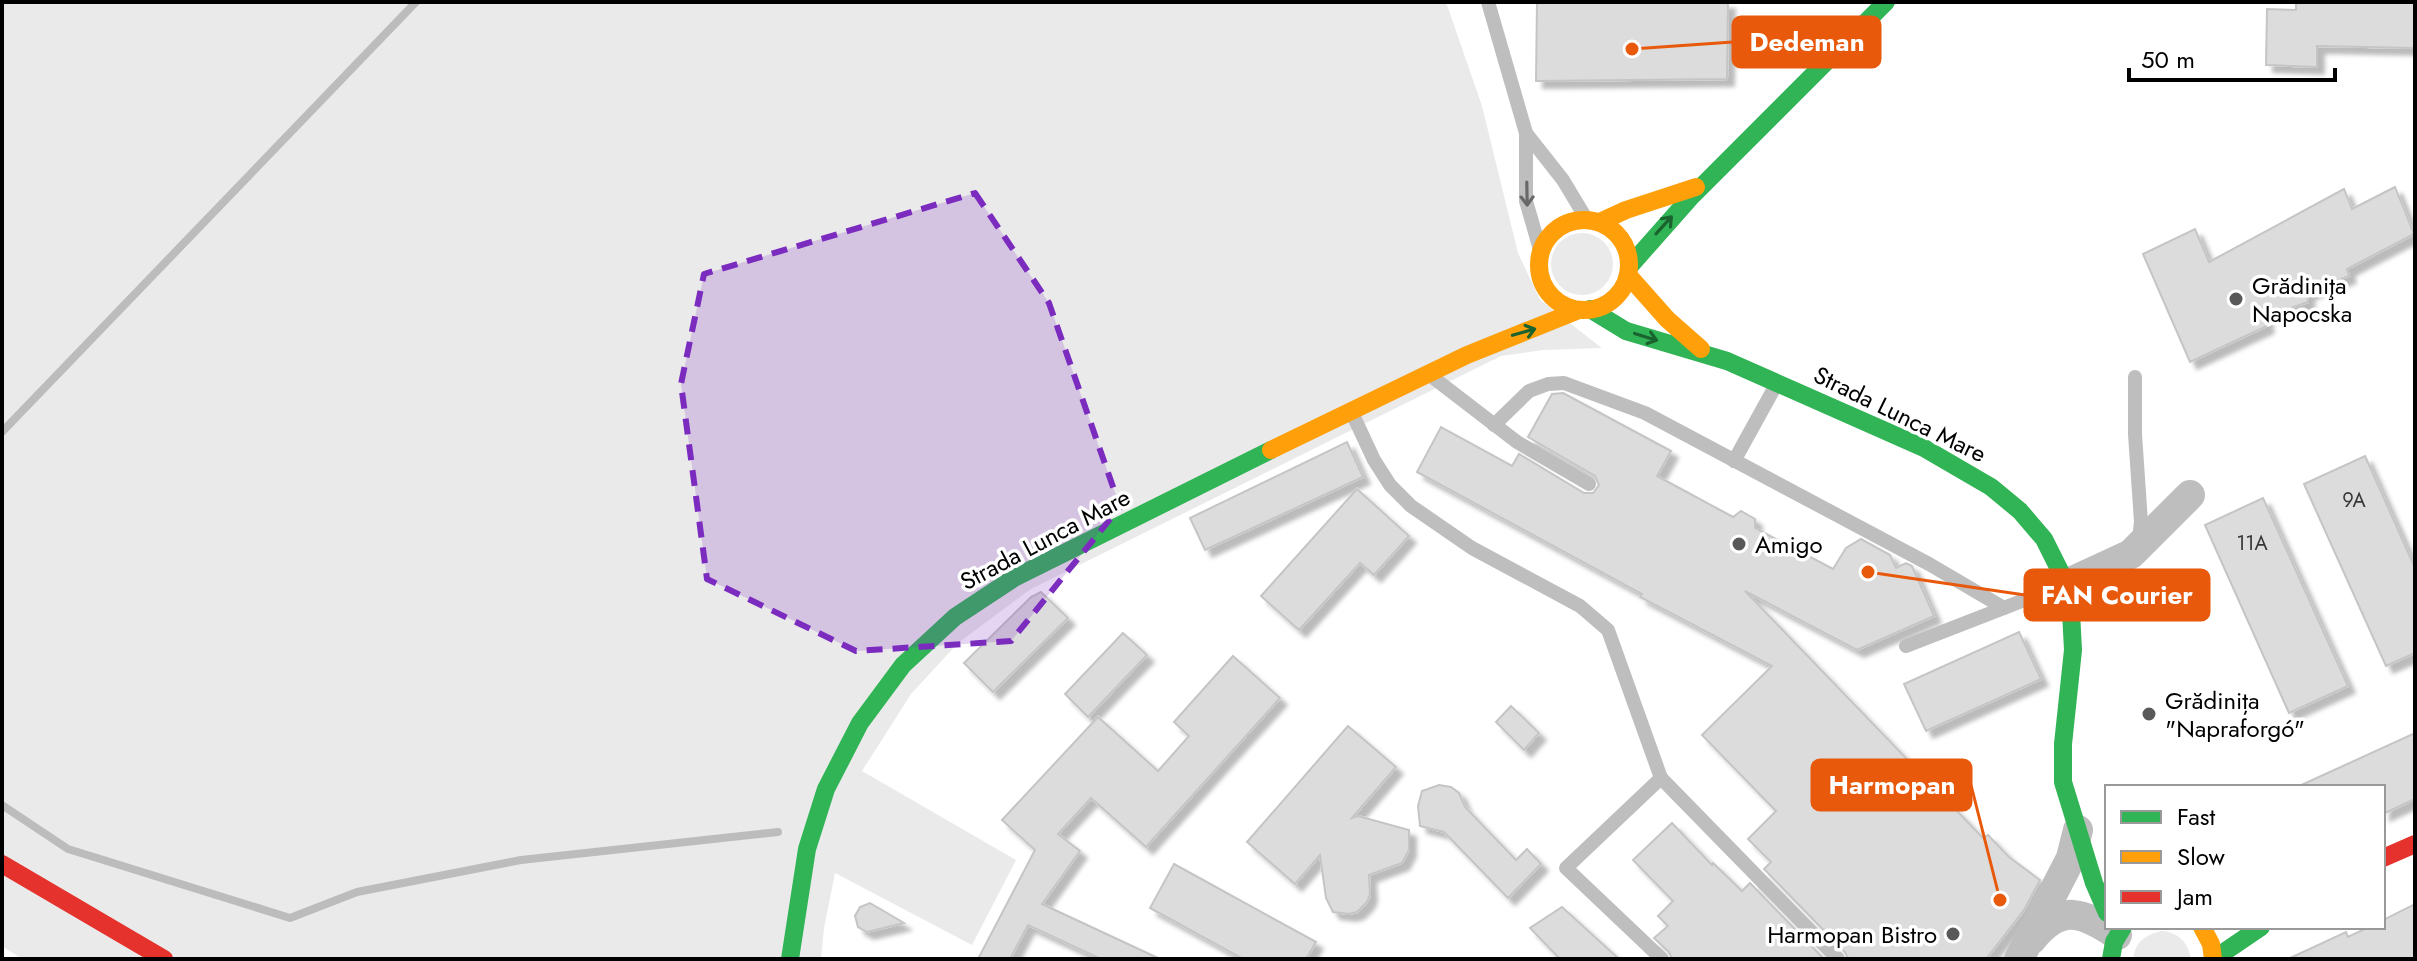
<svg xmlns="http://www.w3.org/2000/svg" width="2417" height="961" font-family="Jost,sans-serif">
  <defs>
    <filter id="shadow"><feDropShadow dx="7" dy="7" stdDeviation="2" flood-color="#0004"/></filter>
  </defs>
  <rect width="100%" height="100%" fill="#fff"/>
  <g fill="#eaeaea">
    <polygon points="2,2 1446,2 1482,106 1518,253 1540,300 1602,348 1543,350 1501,356 1031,589 958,643 911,694 862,771 1016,860 972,945 835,873 824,928 821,959 22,959 2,946"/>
    <circle cx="1582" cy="264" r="31"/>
    <path d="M 2161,931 C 2178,932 2188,942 2191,959 L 2133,959 C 2135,942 2145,935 2161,931 Z"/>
  </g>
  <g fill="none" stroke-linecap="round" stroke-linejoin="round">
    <g stroke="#bcbcbc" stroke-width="8">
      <polyline points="2,432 416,2"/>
      <polyline points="2,805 68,849 290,918 357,892 521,860 778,832"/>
    </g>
  </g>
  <g fill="#dcdcdc" stroke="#c5c5c5" stroke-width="2" filter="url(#shadow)">
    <polygon points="1537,2 1728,2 1727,79 1536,81"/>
    <polygon points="2296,2 2415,2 2415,48 2317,46 2317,67 2266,65 2267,9 2296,10"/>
    <polygon points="2395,187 2414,234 2347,269 2349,276 2307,293 2308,302 2265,317 2267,326 2190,362 2143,254 2195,229 2209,262 2344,189 2352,209"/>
    <polygon points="1563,393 1671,451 1657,476 1733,517 1741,511 1755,519 1755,528 1833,569 1846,548 1861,539 1890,555 1896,568 1906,563 1912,566 1934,616 1857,650 1745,591 1983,838 1988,835 2009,857 2040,880 2024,910 1986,959 1848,959 1845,952 1764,869 1771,862 1748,839 1776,811 1702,735 1772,666 1640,597 1642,594 1417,472 1441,427 1512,466 1519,454 1584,493 1593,493 1599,485 1595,476 1528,437 1552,394"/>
    <polygon points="1347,442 1363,477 1205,550 1190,518"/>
    <polygon points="2365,456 2415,568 2415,653 2386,666 2304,484"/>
    <polygon points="1357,489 1409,536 1374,575 1360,563 1299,630 1261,596"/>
    <polygon points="2263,498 2348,686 2289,713 2205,525"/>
    <polygon points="1041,592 1068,618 993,692 964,663 1031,597"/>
    <polygon points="2019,632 2041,679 1926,731 1904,684"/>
    <polygon points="1123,633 1147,655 1088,717 1065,694"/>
    <polygon points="1233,656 1280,698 1146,847 1091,798 1058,834 1080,851 1042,904 1160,959 1101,959 1028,925 1010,959 978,959 1035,850 1002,820 1098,717 1158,771 1189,736 1174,722"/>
    <polygon points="1511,706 1539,733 1524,750 1496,722"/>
    <polygon points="1348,726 1396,767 1352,818 1358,816 1409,830 1409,850 1402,863 1369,875 1370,895 1367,902 1357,912 1349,914 1333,912 1326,898 1320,855 1295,884 1247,842"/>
    <polygon points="2415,733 2415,799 2383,814 2383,787 2297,787"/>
    <polygon points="1439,785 1451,787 1459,793 1465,807 1516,860 1527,849 1541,864 1508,898 1444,832 1420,826 1418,806 1422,791"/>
    <polygon points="1672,823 1712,865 1713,863 1742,891 1750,883 1824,959 1672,959 1669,952 1654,938 1668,926 1658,916 1673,901 1633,860"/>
    <polygon points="1174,864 1316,942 1306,959 1243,959 1150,908"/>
    <polygon points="870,903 904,923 867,932 858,927 855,916 860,907"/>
    <polygon points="2415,904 2415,959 2288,959 2346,932 2348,937 2369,927 2383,927 2383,920"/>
    <polygon points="1562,907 1619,959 1560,959 1530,928"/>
  </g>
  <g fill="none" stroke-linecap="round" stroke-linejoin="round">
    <g stroke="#bebebe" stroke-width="14">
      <polyline points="1488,2 1526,133 1526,201 1541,253"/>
      <polyline points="1526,133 1563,180 1587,220"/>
      <polyline points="2135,377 2135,434 2141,522 2139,539"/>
      <polyline points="1435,379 1517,442 1589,484"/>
      <polyline points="1353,415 1374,460 1390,485 1411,506 1472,548 1580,606 1608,630 1661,778"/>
      <polyline points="1494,425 1529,391 1548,384 1564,383 1645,413 1929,564 2004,608"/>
      <polyline points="1734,461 1776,385"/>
      <polyline points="1906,646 2058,587"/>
      <polyline points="1662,959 1566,868 1661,778 1838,959"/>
    </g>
    <g stroke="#bebebe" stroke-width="30">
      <polyline points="2066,584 2131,554 2190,495"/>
      <path d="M 2032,939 C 2061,903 2083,912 2117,935"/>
      <polyline points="2019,959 2071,858 2078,830"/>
    </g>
    <g stroke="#30b455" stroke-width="18">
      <polyline points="1629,267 1690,198 1886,2"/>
      <polyline points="1590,309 1626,331 1727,361 1924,448 1991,487 2020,511 2044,539 2061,573 2071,612 2073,650 2063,744 2063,782 2094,883 2107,913"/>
      <polyline points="790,959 807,849 826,789 860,723 903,665 955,617 1014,578 1271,450"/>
      <polyline points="2111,959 2114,942 2123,927"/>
      <polyline points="2214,959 2261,927"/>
    </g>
    <g stroke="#ff9f0a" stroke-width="18">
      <circle cx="1584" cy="265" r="45"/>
      <polyline points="1602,221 1626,210 1696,187"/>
      <polyline points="1628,275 1667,319 1701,349"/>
      <polyline points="1271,450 1467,355 1579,310"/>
      <polyline points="2202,927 2211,944 2213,959"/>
    </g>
    <g stroke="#e5322d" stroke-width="18">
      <polyline points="2383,858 2415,844"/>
      <polyline points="2,864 164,959"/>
    </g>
  </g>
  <defs><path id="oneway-shaft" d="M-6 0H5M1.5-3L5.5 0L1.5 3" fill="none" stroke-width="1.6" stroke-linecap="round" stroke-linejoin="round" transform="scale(2)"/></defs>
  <use stroke="#686868" href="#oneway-shaft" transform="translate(1527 194) rotate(89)"/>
  <g stroke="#1a632f">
    <use href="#oneway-shaft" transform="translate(1664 225) rotate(-48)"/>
    <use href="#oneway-shaft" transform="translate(1524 332) rotate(-16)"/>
    <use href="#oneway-shaft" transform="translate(1646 337) rotate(17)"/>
  </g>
  <path fill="#7b2cbf" fill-opacity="0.2" stroke="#7b2cbf" stroke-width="6" stroke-dasharray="16 10" stroke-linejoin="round" d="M 975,193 L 1049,303 L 1120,507 L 1011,641 L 856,651 L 707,579 L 681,384 L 704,274 Z"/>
  <g fill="#595959" stroke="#fff" stroke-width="3">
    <circle cx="2236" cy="299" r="8"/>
    <circle cx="1739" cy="544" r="8"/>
    <circle cx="2149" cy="714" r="8"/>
    <circle cx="1953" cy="934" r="8"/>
  </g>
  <g text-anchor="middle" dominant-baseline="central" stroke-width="7" stroke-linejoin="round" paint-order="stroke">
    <g font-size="20" fill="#373737">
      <text x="2354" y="500">9A</text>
      <text x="2252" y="543">11A</text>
    </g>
    <g font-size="24" fill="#000" stroke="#fff" text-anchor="start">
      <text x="2252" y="285">Grădiniţa<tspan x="2252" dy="28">Napocska</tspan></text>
      <text x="1755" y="544">Amigo</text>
      <text x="2165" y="700">Grădinița<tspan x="2165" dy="28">"Napraforgó"</tspan></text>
      <text x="1937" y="934" text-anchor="end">Harmopan Bistro</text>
    </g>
    <g font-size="24" fill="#000" stroke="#fff">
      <text transform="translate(1900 414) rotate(26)">Strada Lunca Mare</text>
      <text transform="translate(1045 539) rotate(-28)">Strada Lunca Mare</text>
    </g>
  </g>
  <path fill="none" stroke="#e8590c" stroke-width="3" d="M1632 49L1733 42M1868 572L2025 595M2000 900L1971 785"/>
  <g fill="#e8590c" stroke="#fff" stroke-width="3">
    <circle cx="1632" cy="49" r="8"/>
    <circle cx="1868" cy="572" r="8"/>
    <circle cx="2000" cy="900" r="8"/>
  </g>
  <g fill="#e8590c" stroke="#e8590c" stroke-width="3">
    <rect x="1733" y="17" width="147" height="50" rx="8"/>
    <rect x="2025" y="570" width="184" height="50" rx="8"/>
    <rect x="1812" y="760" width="159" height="50" rx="8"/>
  </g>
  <g font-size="26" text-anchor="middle" font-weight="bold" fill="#fff">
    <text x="1807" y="51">Dedeman</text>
    <text x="2117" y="604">FAN Courier</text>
    <text x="1892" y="794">Harmopan</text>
  </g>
  <rect width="2417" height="961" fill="none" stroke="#000000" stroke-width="8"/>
  <rect x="2105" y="785" width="280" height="144" fill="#ffffff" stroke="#999999" stroke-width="2"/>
  <rect x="2121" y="811" width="40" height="12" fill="#30b455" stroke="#999999" stroke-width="2"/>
  <text x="2177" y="825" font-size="24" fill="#000000">Fast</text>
  <rect x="2121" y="851" width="40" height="12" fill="#ff9f0a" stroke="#999999" stroke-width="2"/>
  <text x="2177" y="865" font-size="24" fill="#000000">Slow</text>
  <rect x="2121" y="891" width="40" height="12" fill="#e5322d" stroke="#999999" stroke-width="2"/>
  <text x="2177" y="905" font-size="24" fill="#000000">Jam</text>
  <path d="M2129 68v12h206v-12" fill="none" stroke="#000000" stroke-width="4"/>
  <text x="2141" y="68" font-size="24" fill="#000000" stroke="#ffffff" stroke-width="6" paint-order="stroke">50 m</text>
</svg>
